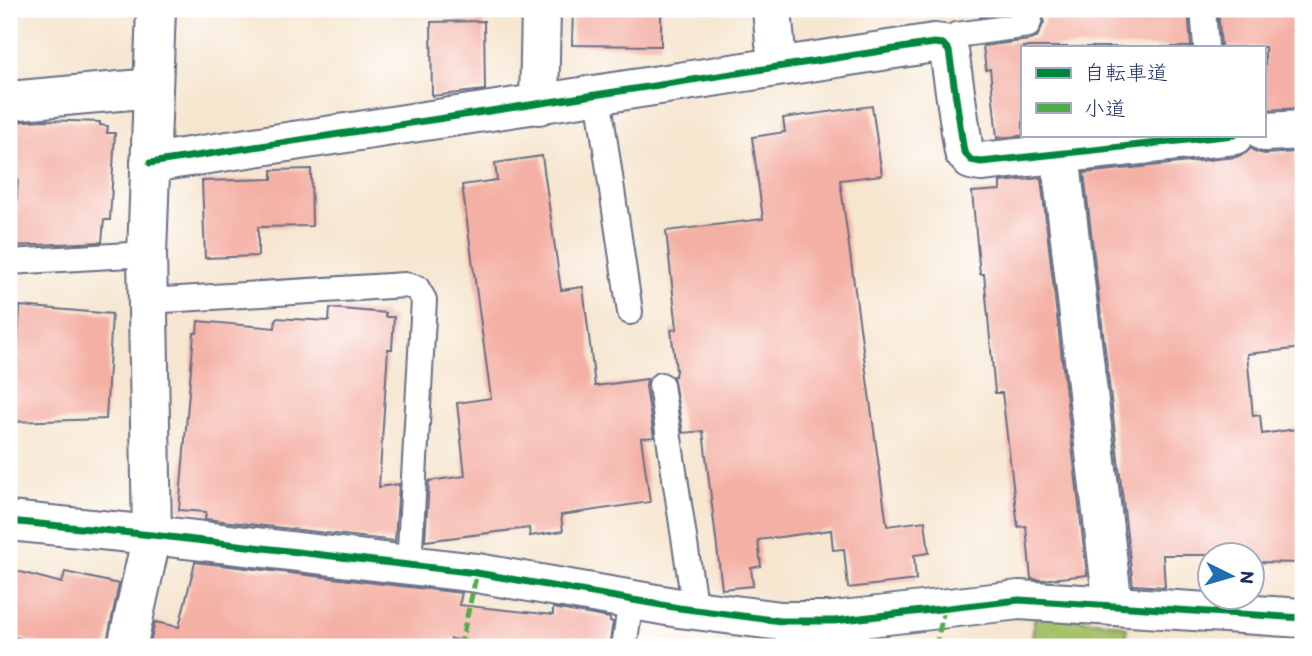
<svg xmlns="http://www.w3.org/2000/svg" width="1312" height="656" font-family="Itim,'Klee One',sans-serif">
  <rect width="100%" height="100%" fill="#fff"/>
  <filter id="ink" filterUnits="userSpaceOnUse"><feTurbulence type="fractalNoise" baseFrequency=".0143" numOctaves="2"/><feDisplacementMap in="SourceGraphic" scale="14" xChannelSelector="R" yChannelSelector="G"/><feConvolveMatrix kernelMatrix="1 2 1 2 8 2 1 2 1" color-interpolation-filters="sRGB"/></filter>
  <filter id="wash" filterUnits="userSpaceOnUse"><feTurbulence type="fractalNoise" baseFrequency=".00686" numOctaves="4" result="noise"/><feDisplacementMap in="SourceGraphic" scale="28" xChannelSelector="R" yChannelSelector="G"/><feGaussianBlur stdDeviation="1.57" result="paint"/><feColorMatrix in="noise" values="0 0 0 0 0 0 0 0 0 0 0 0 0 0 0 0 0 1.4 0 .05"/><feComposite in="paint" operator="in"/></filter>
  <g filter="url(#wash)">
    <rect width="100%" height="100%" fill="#f6e5cf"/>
    <polygon fill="#a5c26a" stroke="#607864" stroke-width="2" points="1035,614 1111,623 1127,627 1124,647 1031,647"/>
    <g id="blocks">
      <g fill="#f4b0a4">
        <polygon points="573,9 661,9 661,46 572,45"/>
        <polygon points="979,9 1014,9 1014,12 980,17"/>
        <polygon points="1044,9 1188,9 1191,47 1023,47 1023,135 1030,135 997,138 990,69 986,70 983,46 1030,40 1037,37 1044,22"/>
        <polygon points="1218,9 1303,9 1303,108 1265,110 1265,47 1221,47"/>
        <polygon points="484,21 485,90 432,96 431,22"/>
        <polygon points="872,106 882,175 840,180 887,526 925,521 929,553 914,555 916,580 848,588 844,549 833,550 831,530 758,540 761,566 751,568 753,586 722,589 703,431 683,433 673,376 675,376 676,370 671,330 677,329 666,231 763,219 752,137 785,132 783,118"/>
        <polygon points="44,120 100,122 100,125 108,126 107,133 115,133 110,220 104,220 102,242 14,246 18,178 10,178 9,122"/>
        <polygon points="1251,148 1256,152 1265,154 1295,152 1303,225 1303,348 1247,354 1253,416 1260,415 1262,434 1303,428 1303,563 1252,562 1252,555 1163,555 1165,587 1133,585 1084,173 1236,157 1246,153"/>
        <polygon points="542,156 561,290 583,287 595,386 647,379 646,387 654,437 641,438 650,502 561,515 563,531 530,536 529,528 425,541 429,481 465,476 457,403 491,398 462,185 497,180 495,163"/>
        <polygon points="311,169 312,226 258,227 258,256 205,258 202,181 272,179 272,170"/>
        <polygon points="1041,178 1087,575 1042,580 1031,579 1026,526 1018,527 1002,393 995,393 984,274 980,274 972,192 1000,190 1000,182"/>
        <polygon points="20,306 112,314 106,419 9,422 9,363 17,363"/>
        <polygon points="330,308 386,313 385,317 394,317 392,349 388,349 379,487 399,484 395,541 205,519 206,512 179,510 194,333 197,333 198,321 275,328 276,318 329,321"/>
        <polygon points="195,562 462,593 459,605 553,615 553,608 610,618 610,621 613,622 609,647 526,647 451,639 448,647 149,647 155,622 179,627"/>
        <polygon points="9,569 62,583 65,572 119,584 106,647 56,647 9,636"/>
      </g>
    </g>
  </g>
  <g filter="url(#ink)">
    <use href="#blocks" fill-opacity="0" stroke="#686f86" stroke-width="2"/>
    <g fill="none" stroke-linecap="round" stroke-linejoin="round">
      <g stroke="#686f86" stroke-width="28">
        <g id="service">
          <polyline points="1203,9 1206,47"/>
          <polyline points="943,44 956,35 1028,25 1030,18 1029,9"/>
          <polyline points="598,95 630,312"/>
          <polyline points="9,262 147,254"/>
          <polyline points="148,301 405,285 417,288 424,300 409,566"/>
          <polyline points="661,385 695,610"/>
          <polyline points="624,647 631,600"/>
        </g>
      </g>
      <g stroke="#686f86" stroke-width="42">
        <g id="minor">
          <polyline points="772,9 777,65"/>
          <polyline points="9,101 153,88"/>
          <polyline points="539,105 541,9"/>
          <polyline points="1265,132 1303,130"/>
          <polyline points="1060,154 1113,606"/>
          <polyline points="150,163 934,43 943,44 949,51 964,152 971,160 981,162 1234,135"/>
          <polyline points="9,521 152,535 477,573 679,608 781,621 834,621 1019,600 1303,618"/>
          <polyline points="127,647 152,535 147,254 156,9"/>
        </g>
      </g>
      <use href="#service" stroke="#fff" stroke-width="24"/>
      <use href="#minor" stroke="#fff" stroke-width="38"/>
      <g stroke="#52ab49" stroke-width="5" stroke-dasharray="10 5" stroke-linecap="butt">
        <polyline points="460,647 477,573"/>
        <polyline points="936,647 944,609"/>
      </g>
      <g stroke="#fff" stroke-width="11">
        <g id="cycleway">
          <polyline points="150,163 934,43 943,44 949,51 964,152 971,160 981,162 1234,135"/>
          <polyline points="9,521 152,535 477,573 679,608 781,621 834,621 1019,600 1303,618"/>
        </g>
      </g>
      <use href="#cycleway" stroke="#00873e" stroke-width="7"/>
    </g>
  </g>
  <rect width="1312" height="656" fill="none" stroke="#fff" stroke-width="35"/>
  <rect x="1021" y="46" width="245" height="91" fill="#ffffff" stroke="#a4acbf" stroke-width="2"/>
  <rect x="1036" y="68" width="35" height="10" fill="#00873e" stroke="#a4acbf" stroke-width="2"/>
  <text x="1084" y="80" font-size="21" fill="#1b2f5e">自転車道</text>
  <rect x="1036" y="103" width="35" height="10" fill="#52ab49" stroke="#a4acbf" stroke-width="2"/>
  <text x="1084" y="116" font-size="21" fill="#1b2f5e">小道</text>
  <g transform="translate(1231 576) rotate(95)"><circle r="33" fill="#ffffff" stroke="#a4acbf" stroke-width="2"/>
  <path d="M0-5L12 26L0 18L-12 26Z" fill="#1f6fb2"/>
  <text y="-10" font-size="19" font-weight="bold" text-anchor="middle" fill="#1b2f5e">N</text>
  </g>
</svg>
